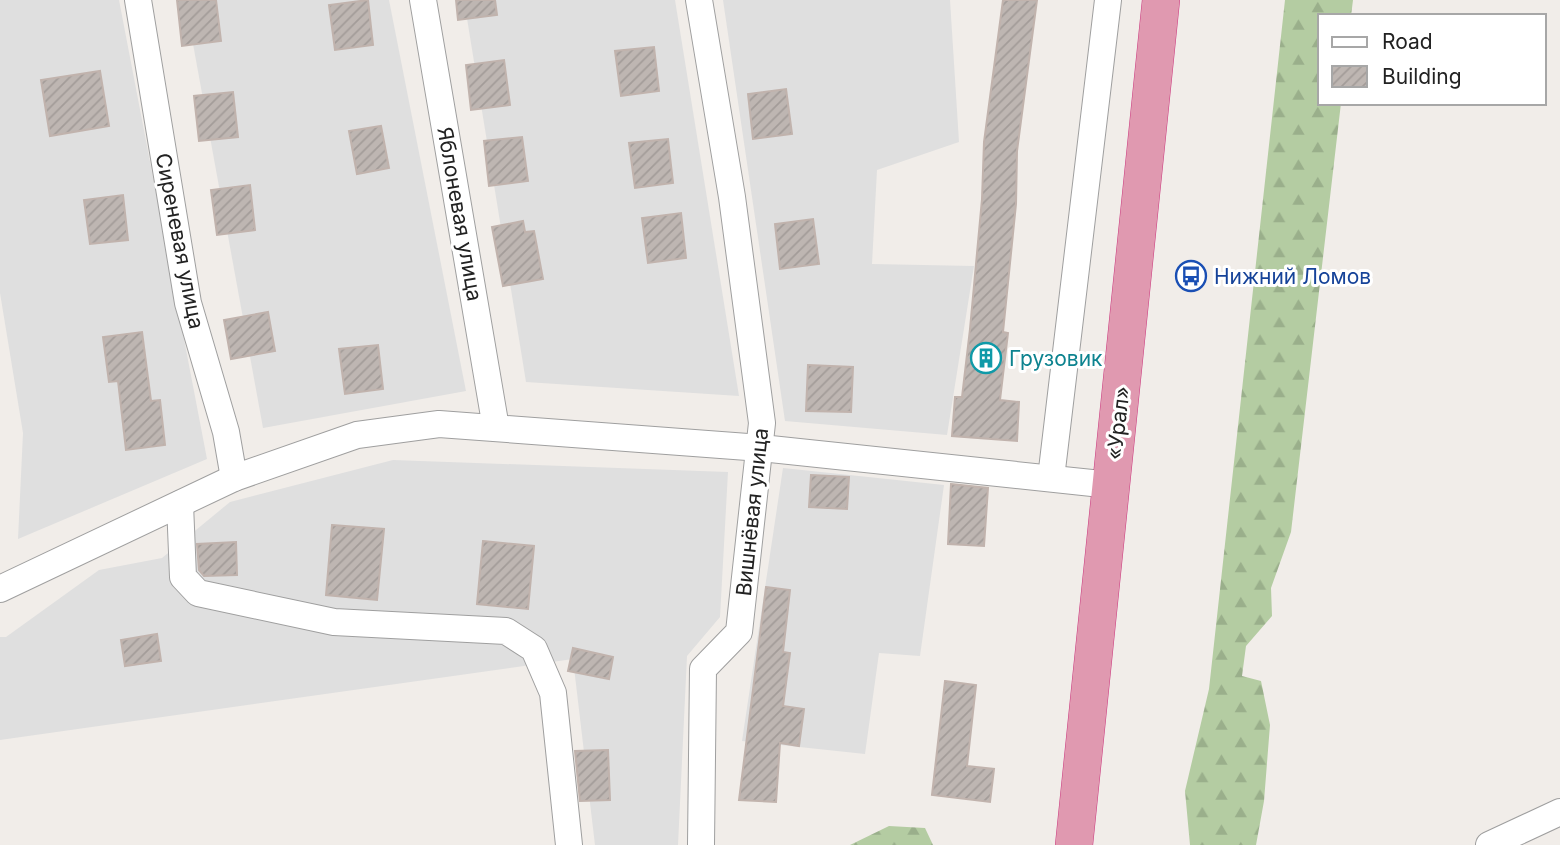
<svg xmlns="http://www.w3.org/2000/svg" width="1560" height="845" font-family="Inter,sans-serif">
  <defs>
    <pattern id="forest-firs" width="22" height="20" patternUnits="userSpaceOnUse" patternTransform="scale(1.75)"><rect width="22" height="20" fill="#b4cca2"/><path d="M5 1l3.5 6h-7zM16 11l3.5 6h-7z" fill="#9aaf8b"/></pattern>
    <pattern id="building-hatch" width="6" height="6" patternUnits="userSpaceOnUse" patternTransform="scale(1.75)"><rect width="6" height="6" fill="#beb6b2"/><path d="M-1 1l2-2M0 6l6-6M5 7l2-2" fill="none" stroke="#a39c99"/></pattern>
  </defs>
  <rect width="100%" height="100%" fill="#f1ede9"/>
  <g fill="#dfdfdf">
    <polygon points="0,0 119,0 207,459 18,539 23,433 0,293"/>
    <polygon points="185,0 389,0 466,391 263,428"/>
    <polygon points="464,0 675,0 739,396 526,382"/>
    <polygon points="723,0 950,0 959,142 877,170 872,264 974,266 947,435 785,421"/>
    <polygon points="393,460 728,472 720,617 687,656 678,845 595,845 573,659 0,740 0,637 6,637 99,570 162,558 230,502"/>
    <polygon points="783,468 944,485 920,656 879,653 865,754 742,741"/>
  </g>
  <g fill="url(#forest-firs)">
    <polygon points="1285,0 1353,0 1351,16 1320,16 1320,103 1341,103 1291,532 1271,588 1272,616 1246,646 1242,676 1261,681 1270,725 1264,801 1256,845 1190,845 1185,791 1209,689"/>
    <polygon points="889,826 925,828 933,845 850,845"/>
  </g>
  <g fill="url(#building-hatch)" stroke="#c1b3ad" stroke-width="2">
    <polygon points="177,0 216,0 221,41 182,46"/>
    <polygon points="368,0 373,45 335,50 329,5"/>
    <polygon points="456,0 495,0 497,15 458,20"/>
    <polygon points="1003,0 1037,0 1017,151 1016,204 1003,332 1008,333 1000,400 1019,402 1017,441 952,436 955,397 962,397 970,329 982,199 984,142"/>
    <polygon points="654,47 659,91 621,96 615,51"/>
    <polygon points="504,60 510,105 471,110 466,65"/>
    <polygon points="100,71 109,126 50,136 41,80"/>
    <polygon points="786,89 792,134 753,139 748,94"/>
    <polygon points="233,92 238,137 199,141 194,96"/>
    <polygon points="381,126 389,168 357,174 349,131"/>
    <polygon points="522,137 528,181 489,186 484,141"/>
    <polygon points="668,139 673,183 635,188 629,143"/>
    <polygon points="250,185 255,230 217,235 211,190"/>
    <polygon points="123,195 128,240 90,244 84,200"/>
    <polygon points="681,213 686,258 648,263 642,218"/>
    <polygon points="813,219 819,264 780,269 775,224"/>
    <polygon points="523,221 525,232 534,231 543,279 503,286 492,227"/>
    <polygon points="268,312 275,351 231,359 224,320"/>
    <polygon points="142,332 151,401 160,400 165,445 126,450 118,381 109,382 103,337"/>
    <polygon points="378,345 383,389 345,394 339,349"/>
    <polygon points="808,365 853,367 851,412 806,411"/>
    <polygon points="811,475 849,477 847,509 809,507"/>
    <polygon points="951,484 988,488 984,546 948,544"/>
    <polygon points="332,525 384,529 377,600 326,595"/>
    <polygon points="483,541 534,546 528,609 477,604"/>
    <polygon points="236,542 237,575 204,576 199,570 197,544"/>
    <polygon points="766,587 790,590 783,652 790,653 783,706 804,709 799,746 780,743 776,802 739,800"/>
    <polygon points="157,634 161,661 125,666 121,640"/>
    <polygon points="573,648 613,657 609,679 568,671"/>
    <polygon points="945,681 976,685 967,766 994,769 990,802 932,795"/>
    <polygon points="608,750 610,800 580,801 575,751"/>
  </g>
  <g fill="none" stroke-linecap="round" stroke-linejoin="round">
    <g stroke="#9f9f9f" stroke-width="28">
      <g id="minor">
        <polyline points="138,0 188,303 226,432 234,478"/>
        <polyline points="423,0 496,428"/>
        <polyline points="699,0 732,197 762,423 739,632 703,669 701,845"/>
        <polyline points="1051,478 1108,0"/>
        <polyline points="180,504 183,577 198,593 334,622 506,631 534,649 553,693 569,845"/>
        <polyline points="0,589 234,478 357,435 439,424 761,448 1111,485"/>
        <polyline points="1489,845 1560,812"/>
      </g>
    </g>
    <g stroke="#cb3a7f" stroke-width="38">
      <polyline id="highway" points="1074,845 1161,0"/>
    </g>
    <use href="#minor" stroke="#fff" stroke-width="26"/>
    <use href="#highway" stroke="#e099b0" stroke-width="37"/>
  </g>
  <defs>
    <g id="bus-ring" transform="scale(1.575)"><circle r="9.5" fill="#fff" stroke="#1a4fb4" stroke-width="1.5"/><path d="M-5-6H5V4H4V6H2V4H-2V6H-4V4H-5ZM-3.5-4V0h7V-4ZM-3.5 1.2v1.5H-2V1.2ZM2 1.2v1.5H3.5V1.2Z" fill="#1a4fb4"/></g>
    <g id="building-ring" transform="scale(1.575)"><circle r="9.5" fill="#fff" stroke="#0f9aa8" stroke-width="1.5"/><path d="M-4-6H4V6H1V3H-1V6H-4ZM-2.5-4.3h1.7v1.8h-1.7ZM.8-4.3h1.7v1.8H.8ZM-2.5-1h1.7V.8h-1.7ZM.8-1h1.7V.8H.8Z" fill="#0f9aa8"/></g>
  </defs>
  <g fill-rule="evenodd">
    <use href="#bus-ring" x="1191" y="276"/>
    <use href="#building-ring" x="986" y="358"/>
  </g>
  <g text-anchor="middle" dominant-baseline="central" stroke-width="6" stroke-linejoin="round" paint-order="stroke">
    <g font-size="21" fill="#222" stroke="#fff">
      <text transform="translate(460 214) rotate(80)">Яблоневая улица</text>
      <text transform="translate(180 241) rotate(79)">Сиреневая улица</text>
      <text transform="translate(1118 423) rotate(-83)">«Урал»</text>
      <text transform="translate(752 512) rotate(-84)">Вишнёвая улица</text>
    </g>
    <g font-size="21" fill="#164399" stroke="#fff" text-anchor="start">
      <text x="1214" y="276">Нижний Ломов</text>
    </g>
    <g font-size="21" fill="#0d838f" stroke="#fff" text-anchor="start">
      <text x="1009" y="358">Грузовик</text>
    </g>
  </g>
  <rect x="1318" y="14" width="228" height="91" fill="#ffffff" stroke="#a7a7a7" stroke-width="2"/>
  <rect x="1332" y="37" width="35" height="10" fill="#ffffff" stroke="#a7a7a7" stroke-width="2"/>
  <text x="1382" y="49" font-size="21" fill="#222222">Road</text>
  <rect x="1332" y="66" width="35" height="21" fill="url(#building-hatch)" stroke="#a7a7a7" stroke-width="2"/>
  <text x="1382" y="84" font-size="21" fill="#222222">Building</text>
</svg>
